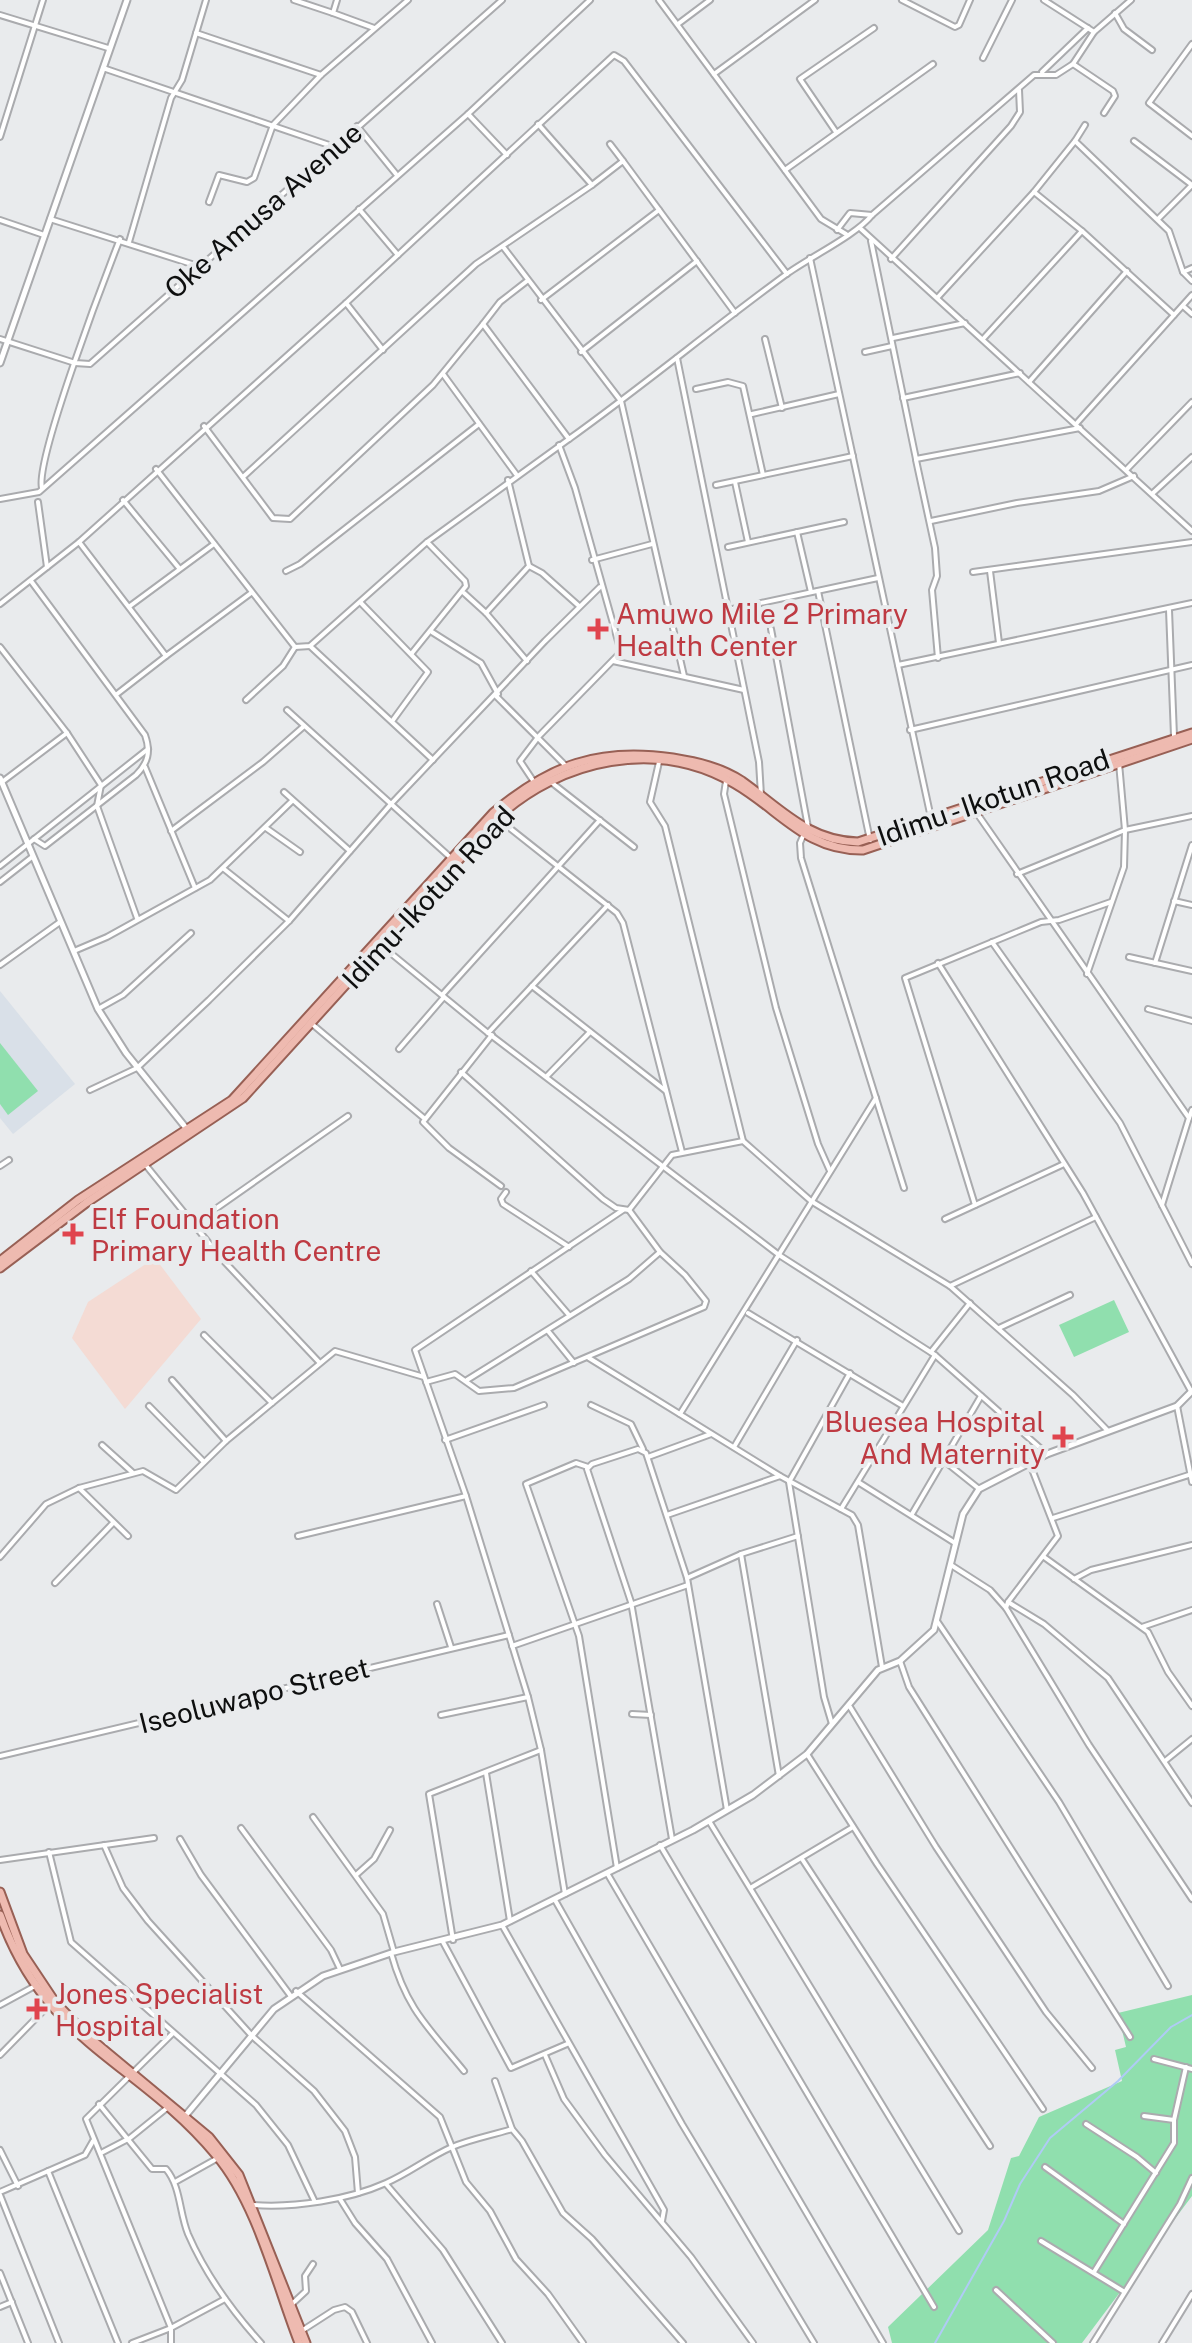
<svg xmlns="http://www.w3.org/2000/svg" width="1192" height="2343" font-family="'Public Sans',sans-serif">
  <rect width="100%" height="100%" fill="#e9ebed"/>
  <polygon fill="#d9e0e8" points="0,991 75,1084 13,1134 0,1118"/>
  <polygon fill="#f4dbd4" points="155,1258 201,1319 125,1409 72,1338 88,1302"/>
  <g fill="#90dfae">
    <polygon points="0,1043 38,1091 8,1115 0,1104"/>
    <polygon points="1114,1300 1129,1332 1074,1357 1059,1325"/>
    <polygon points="1192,1995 1192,2196 1082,2343 892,2343 888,2327 988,2230 1011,2158 1019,2156 1039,2117 1122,2081 1115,2050 1126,2047 1118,2013"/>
  </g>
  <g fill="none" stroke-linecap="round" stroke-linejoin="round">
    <polyline stroke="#afcbf5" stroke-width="2" points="935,2343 1004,2221 1020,2184 1050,2138 1118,2081 1171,2027 1192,2015"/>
    <g stroke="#aaabae" stroke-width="8">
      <g id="minor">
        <polyline points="294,0 333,13"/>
        <polyline points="337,0 333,13 374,28"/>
        <polyline points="659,0 821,219 846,234"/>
        <polyline points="902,0 955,27 959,25 970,0"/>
        <polyline points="1044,0 1094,32"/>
        <polyline points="1115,13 1124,29 1152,50"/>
        <polyline points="0,15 108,48"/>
        <polyline points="678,24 710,0"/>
        <polyline points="196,33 321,75"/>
        <polyline points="1192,44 1149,103 1192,136"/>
        <polyline points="983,58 1012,0"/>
        <polyline points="1073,64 1113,91 1115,96 1104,113"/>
        <polyline points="103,68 335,147"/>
        <polyline points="1042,72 1088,28"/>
        <polyline points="714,74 815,0"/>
        <polyline points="468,114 507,155"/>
        <polyline points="538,124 592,185 623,161 735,313"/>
        <polyline points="357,126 396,174"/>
        <polyline points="836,132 800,79 874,28"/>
        <polyline points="0,137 43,0"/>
        <polyline points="1075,141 1085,125"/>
        <polyline points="1134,141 1192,185"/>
        <polyline points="610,144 623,161"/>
        <polyline points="785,170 933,64"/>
        <polyline points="1034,192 1075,141 1169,231 1183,272 1192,281"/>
        <polyline points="209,202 219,175 247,182 254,178 273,125 321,75 408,0"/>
        <polyline points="359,209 398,255"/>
        <polyline points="50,219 198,266"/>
        <polyline points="1158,219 1192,185"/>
        <polyline points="0,220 44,235"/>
        <polyline points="861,229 1192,531"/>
        <polyline points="837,230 850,213 872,215"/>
        <polyline points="1082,231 1174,315"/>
        <polyline points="871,241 916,459 1080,428"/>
        <polyline points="129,242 171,98 182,80 206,0"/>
        <polyline points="504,248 621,401 684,676"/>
        <polyline points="810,258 931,818"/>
        <polyline points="891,259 1011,126 1020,112 1019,90"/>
        <polyline points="1183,272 1192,268"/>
        <polyline points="938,297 1034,192 1082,231 983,339"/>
        <polyline points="541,300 659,210"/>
        <polyline points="346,303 383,350"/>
        <polyline points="1183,306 1192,314"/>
        <polyline points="483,324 500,302 527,281"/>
        <polyline points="893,338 965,323"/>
        <polyline points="0,339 75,363 90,364 502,0"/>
        <polyline points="765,339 782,408"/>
        <polyline points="581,352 697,261"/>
        <polyline points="865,352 892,346"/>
        <polyline points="677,358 759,762 761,795"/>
        <polyline points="443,374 516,474"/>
        <polyline points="1029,382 1127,271"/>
        <polyline points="696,389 728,382 743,386 763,475"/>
        <polyline points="903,398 1020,373"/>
        <polyline points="752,414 839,394"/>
        <polyline points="1076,424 1192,295"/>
        <path d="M 204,426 L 273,518 L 290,519 L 433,385 L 483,324 L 569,439 C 643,386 714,327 788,273 C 812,256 856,235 872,215 L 1034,75 L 1056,75 L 1073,64 L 1094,32 L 1131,0"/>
        <polyline points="916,460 935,548 937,576 932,590 938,658"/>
        <polyline points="156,469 295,647"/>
        <polyline points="1127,469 1192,402"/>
        <polyline points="243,477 476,264 592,185"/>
        <polyline points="735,482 748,542"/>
        <polyline points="716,485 853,456"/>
        <path d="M 42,488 C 35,460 105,277 120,239"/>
        <polyline points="1153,493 1192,457"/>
        <polyline points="0,499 39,492 468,114 590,0"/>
        <polyline points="123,500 179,568"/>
        <polyline points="38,502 47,567"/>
        <polyline points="931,521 1017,503 1099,491 1134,476"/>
        <polyline points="797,532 811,592"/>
        <polyline points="79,542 166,656 251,593"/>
        <polyline points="728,547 844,522"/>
        <polyline points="592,560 652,544"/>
        <polyline points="529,566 542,573 579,606"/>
        <polyline points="286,571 300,564 479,424"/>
        <polyline points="990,571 999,643"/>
        <polyline points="973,572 1192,542"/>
        <path d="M 31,581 L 145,735 C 151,752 148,763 136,775 L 45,846 L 34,839"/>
        <polyline points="818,591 870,840"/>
        <polyline points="464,593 486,613 527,661"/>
        <polyline points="361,603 428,672 393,720"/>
        <polyline points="0,604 79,542 346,303 614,55 624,61 787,274"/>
        <polyline points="130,606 214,544"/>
        <polyline points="728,610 878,578"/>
        <polyline points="1169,610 1174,736"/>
        <polyline points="486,613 529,566 508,480"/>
        <polyline points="771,629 808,827"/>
        <polyline points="432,632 481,663 498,694"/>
        <polyline points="310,646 433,760"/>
        <polyline points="0,647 67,733 101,785 97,806 137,918"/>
        <polyline points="295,647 310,646 427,542 569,439"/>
        <polyline points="412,653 466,586 465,581 427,542"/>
        <polyline points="613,661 744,690"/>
        <polyline points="898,665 1192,603"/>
        <polyline points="117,694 166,656"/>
        <polyline points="496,696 566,766"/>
        <polyline points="246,700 283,666 295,647"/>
        <polyline points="287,710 451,858"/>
        <polyline points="910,730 1192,665"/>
        <polyline points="659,762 650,802 665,826 743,1141"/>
        <polyline points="145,767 195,888"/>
        <polyline points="726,781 724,794 776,1008 818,1144 830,1171"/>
        <polyline points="2,782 67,733"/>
        <polyline points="534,782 520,761 539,736 621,652 575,488 559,445"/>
        <polyline points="551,782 634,847"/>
        <polyline points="284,792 350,851"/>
        <polyline points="976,812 1189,1118 1162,1205"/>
        <polyline points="497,818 617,913 623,923 682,1152"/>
        <polyline points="266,828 300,852"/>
        <polyline points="171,831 263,762 303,727"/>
        <polyline points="803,836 800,843 801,858 904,1188"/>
        <polyline points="0,866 148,749"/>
        <polyline points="224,869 289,921"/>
        <polyline points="1017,874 1125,830 1192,816"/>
        <polyline points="0,882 32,857"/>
        <polyline points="1174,901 1192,905"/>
        <polyline points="992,942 1120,1123 1192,1264"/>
        <polyline points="382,946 488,1033 779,1255 935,1355 1047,1454"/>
        <polyline points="74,951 107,937 210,880 292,801"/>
        <polyline points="1129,957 1192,971"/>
        <polyline points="938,963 1083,1193 1191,1391"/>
        <polyline points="1155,963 1192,845"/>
        <polyline points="0,965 60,922"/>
        <polyline points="1087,974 1124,867 1125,830 1119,763"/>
        <polyline points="532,986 666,1091"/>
        <polyline points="443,994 600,820"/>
        <polyline points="98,1009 123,995 191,933"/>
        <polyline points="1148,1009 1192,1021"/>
        <polyline points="312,1024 425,1119"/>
        <polyline points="488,1033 608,905"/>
        <polyline points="492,1035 423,1122 449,1148 501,1186"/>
        <polyline points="399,1049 444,997"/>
        <polyline points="461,1072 603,1199 616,1208 629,1210 672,1155 743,1141 811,1201 950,1286 1073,1395 1108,1431"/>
        <polyline points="547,1076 590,1032"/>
        <polyline points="90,1090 137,1068 209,1000 289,921 392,803 545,641 600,587"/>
        <polyline points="1189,1118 1192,1110"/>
        <polyline points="144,1163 221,1258 319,1362"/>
        <polyline points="0,1166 9,1160"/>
        <polyline points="506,1192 501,1199 503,1204 569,1247"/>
        <polyline points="975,1205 905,978 1041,922 1059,920 1111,902"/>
        <polyline points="945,1219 1064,1164"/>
        <polyline points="194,1224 348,1116"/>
        <polyline points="531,1271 569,1315"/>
        <polyline points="950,1286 1096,1217"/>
        <polyline points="748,1313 903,1406"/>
        <polyline points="999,1328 1070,1295"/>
        <polyline points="548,1331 574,1363"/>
        <polyline points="204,1335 272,1403"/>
        <polyline points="931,1352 970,1303"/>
        <polyline points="589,1358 780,1476 852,1515 858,1525 882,1667"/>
        <polyline points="172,1380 226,1441"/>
        <polyline points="467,1380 629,1279 660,1252"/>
        <polyline points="426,1382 455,1374 479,1391 514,1388 704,1307 706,1301 685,1275 660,1252 629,1210"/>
        <polyline points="591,1405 631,1424 643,1449"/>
        <polyline points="149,1406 204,1462"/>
        <polyline points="1177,1406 1192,1482"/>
        <polyline points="680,1414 876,1098"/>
        <polyline points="445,1440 544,1405"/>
        <polyline points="102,1445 132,1472"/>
        <polyline points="734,1447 797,1340"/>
        <polyline points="648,1457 711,1434"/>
        <polyline points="943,1460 978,1488"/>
        <polyline points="588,1467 576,1463 526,1484 579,1636 617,1868"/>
        <polyline points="858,1482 955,1543"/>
        <polyline points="79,1488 128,1536"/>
        <polyline points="841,1509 935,1355"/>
        <polyline points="912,1514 981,1396"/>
        <polyline points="667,1515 780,1476"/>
        <polyline points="1053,1518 1192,1474"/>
        <polyline points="298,1536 466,1496"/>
        <polyline points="741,1554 779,1776"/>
        <polyline points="0,1557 46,1504 79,1488 143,1471 176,1490 226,1441 335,1351 424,1377"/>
        <polyline points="1044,1557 1148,1632 1168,1672 1192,1706"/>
        <polyline points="951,1565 990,1590 1006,1608 1008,1602 1044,1624 1108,1678 1192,1803"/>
        <polyline points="687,1578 741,1554 798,1536"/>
        <polyline points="1074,1579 1091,1570 1192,1545"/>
        <polyline points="55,1583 113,1523"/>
        <polyline points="1008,1602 1058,1536 1030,1464"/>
        <polyline points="437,1604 451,1647"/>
        <polyline points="1006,1608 1089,1745 1192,1899"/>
        <polyline points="937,1621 1059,1802 1168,1986"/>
        <polyline points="1142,1627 1192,1610"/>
        <polyline points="512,1646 688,1585"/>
        <polyline points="900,1661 909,1687 1130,2037"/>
        <polyline points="850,1707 936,1847 1046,2012 1092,2068"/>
        <polyline points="632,1714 651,1715"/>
        <polyline points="441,1715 528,1697"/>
        <polyline points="832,1724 824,1697 789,1482 850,1373"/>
        <polyline points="807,1754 877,1864 1043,2109"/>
        <polyline points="0,1756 509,1635"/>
        <polyline points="1165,1761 1192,1739"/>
        <polyline points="486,1773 510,1921"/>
        <polyline points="313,1817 383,1914 394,1952"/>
        <polyline points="709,1821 959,2231"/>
        <polyline points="241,1828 331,1950 340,1969"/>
        <polyline points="180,1839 201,1875 290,1995"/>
        <polyline points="672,1839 631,1602 587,1469 592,1464 638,1449 646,1453 687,1578 727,1810"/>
        <polyline points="104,1845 123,1888 148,1921 252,2036 314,2091 345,2131 355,2157 358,2193"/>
        <polyline points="660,1845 934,2307"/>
        <polyline points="49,1852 71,1942 256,2105 288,2145 314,2200"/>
        <polyline points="802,1859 990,2146"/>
        <polyline points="0,1860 154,1838"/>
        <polyline points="607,1873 883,2343"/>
        <polyline points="356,1875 374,1859 390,1830"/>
        <polyline points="752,1887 853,1827"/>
        <polyline points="565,1894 541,1750 528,1697 466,1496 415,1350 623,1210"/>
        <polyline points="555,1900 682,2124 814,2343"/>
        <polyline points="502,1925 664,2210 662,2221"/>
        <polyline points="453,1940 429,1794 541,1750"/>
        <polyline points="443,1942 511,2068 567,2044"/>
        <path d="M 391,1953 C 407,2010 428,2027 464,2071"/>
        <polyline points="296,1991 440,2117 466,2182 490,2211 516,2259 548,2294 583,2343"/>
        <polyline points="0,2005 35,1986"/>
        <polyline points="0,2055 49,2005"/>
        <polyline points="545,2055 564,2099 605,2155 691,2257 753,2343"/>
        <polyline points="1154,2059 1192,2069"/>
        <polyline points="495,2081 512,2129 522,2141 563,2213 592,2239 683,2343"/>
        <path d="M 99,2104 L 152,2169 L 166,2169 C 181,2187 179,2212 188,2234 C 205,2273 232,2311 261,2343"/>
        <polyline points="1144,2116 1174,2120"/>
        <polyline points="1086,2124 1137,2157 1156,2173"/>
        <polyline points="0,2150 18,2186"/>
        <polyline points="101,2153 130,2138 167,2108"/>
        <polyline points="1045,2167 1124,2224"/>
        <polyline points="48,2171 118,2343"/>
        <polyline points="175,2182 218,2158"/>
        <polyline points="386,2184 443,2250 502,2343"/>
        <polyline points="0,2192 85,2155 93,2141"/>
        <polyline points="0,2195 59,2343"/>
        <polyline points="340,2199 355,2223 387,2259 432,2343"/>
        <path d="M 253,2205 C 294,2208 348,2200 386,2183 C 409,2173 429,2157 452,2147 C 471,2139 493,2135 512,2129"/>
        <polyline points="1041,2241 1123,2291"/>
        <polyline points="1094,2272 1174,2143 1174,2120 1186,2067"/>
        <polyline points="0,2273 28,2343"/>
        <polyline points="996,2290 1053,2343"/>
        <polyline points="292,2304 306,2291 305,2276 313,2264"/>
        <polyline points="0,2307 12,2302"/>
        <polyline points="303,2330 334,2310 345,2307 352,2312 367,2343"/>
        <polyline points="132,2343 171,2328 225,2299"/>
        <polyline points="171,2343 171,2328 86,2119 173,2033"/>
        <polyline points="1093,2343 1180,2204 1192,2178"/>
        <polyline points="1162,2343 1192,2294"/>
      </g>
    </g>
    <g stroke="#aaabae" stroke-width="9">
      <g id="tertiary">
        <polyline points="0,363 127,0"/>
        <polyline points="0,778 98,1009 126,1053 186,1128"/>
        <polyline points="186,2115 274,2009 323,1976 394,1952 502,1925 693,1830 753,1795 807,1754 878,1670 900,1661 934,1630 963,1514 979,1489 1047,1454 1177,1406 1192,1391"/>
      </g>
    </g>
    <g stroke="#986055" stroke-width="11">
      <g id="primary">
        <path d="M 0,1261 L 78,1200 L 232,1100 L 493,813 C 550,765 598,747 673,758 C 697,762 721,767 742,781 C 780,808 808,841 858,842 L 1192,733"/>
        <path d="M 0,1268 L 86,1203 L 243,1098 L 497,818 C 561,759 657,738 735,784 C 780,810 806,851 863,850 L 1192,739"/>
        <polyline points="0,1892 23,1954 55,2002 91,2039 209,2137 239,2175 306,2343"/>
        <path d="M 0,1915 C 46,2045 138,2061 216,2155 C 257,2203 276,2284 299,2343"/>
      </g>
    </g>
    <use href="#minor" stroke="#fff" stroke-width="4"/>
    <use href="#tertiary" stroke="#fff" stroke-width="5"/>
    <use href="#primary" stroke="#eebab0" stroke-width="7"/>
  </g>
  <g fill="#e0444e" stroke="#e9ebed" stroke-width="3">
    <path d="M594 617h8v8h8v8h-8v8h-8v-8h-8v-8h8z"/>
    <path d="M69 1222h8v8h8v8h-8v8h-8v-8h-8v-8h8z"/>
    <path d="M1059 1425h8v8h8v8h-8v8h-8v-8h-8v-8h8z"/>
    <path d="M33 1997h8v8h8v8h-8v8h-8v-8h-8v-8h8z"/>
  </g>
  <g text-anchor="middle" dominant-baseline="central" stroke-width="8" stroke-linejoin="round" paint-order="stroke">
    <g font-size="28" fill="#0e0f0f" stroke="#e9ebed">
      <text transform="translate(263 210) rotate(-41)">Oke Amusa Avenue</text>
      <text transform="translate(993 797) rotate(-19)">Idimu - Ikotun Road</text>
      <text transform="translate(428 897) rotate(-47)">Idimu-Ikotun Road</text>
      <text transform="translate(254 1695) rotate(-14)">Iseoluwapo Street</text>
    </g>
    <g font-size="28" fill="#be3a42" stroke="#e9ebed" text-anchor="start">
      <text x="616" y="613">Amuwo Mile 2 Primary<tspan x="616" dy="32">Health Center</tspan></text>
      <text x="91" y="1218">Elf Foundation<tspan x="91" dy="32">Primary Health Centre</tspan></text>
      <text x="1045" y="1421" text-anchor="end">Bluesea Hospital<tspan x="1045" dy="32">And Maternity</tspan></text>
      <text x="55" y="1993">Jones Specialist<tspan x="55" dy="32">Hospital</tspan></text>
    </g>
  </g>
</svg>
